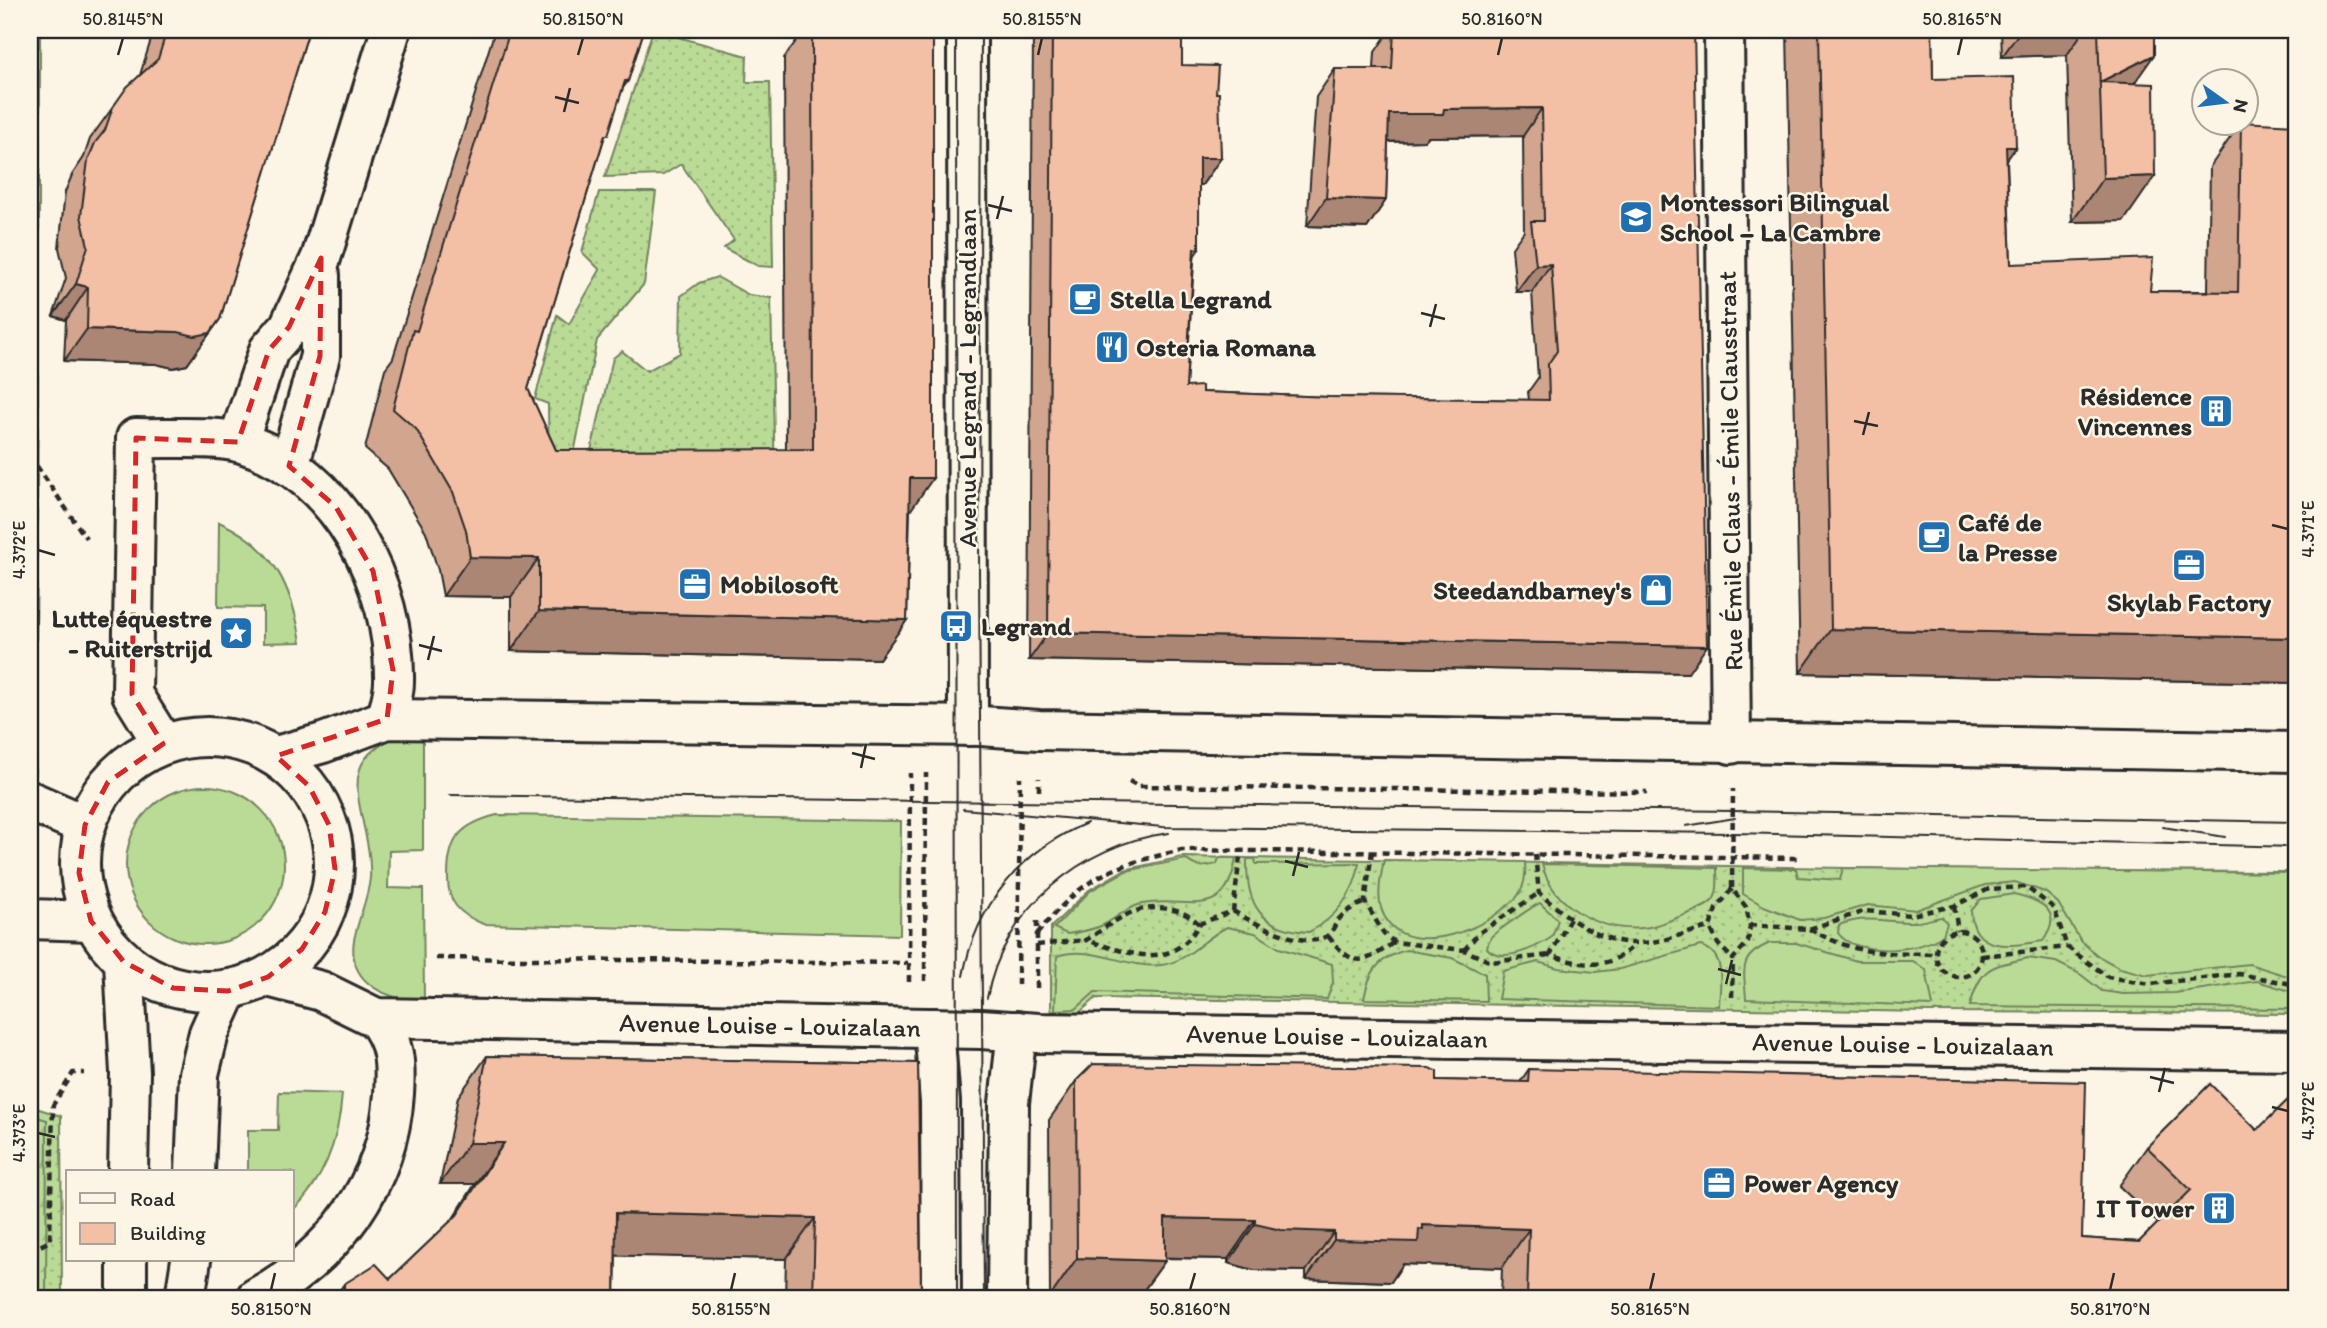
<svg xmlns="http://www.w3.org/2000/svg" width="2327" height="1328" font-family="Itim,sans-serif">
  <defs>
    <pattern id="grass-dots" width="8" height="8" patternUnits="userSpaceOnUse" patternTransform="scale(1.75)"><rect width="8" height="8" fill="#badb95"/><path d="M2 2h.1M6 6h.1" fill="none" stroke="#a0bc81" stroke-width="1.8" stroke-linecap="round"/></pattern>
    <pattern id="forest-firs" width="22" height="20" patternUnits="userSpaceOnUse" patternTransform="scale(1.75)"><rect width="22" height="20" fill="#badb95"/><path d="M5 1l3.5 6h-7zM16 11l3.5 6h-7z" fill="#a0bc81"/></pattern>
  </defs>
  <rect width="100%" height="100%" fill="#fcf5e5"/>
  <filter id="ink" filterUnits="userSpaceOnUse"><feTurbulence type="fractalNoise" baseFrequency=".0143" numOctaves="2"/><feDisplacementMap in="SourceGraphic" scale="14" xChannelSelector="R" yChannelSelector="G"/><feConvolveMatrix kernelMatrix="1 2 1 2 8 2 1 2 1" color-interpolation-filters="sRGB"/></filter>
  <g filter="url(#ink)">
    <g fill="url(#grass-dots)" stroke="#728360" stroke-width="2">
      <polygon points="30,30 40,30 33,1107 61,1116 62,1298 30,1298"/>
      <polygon points="653,30 747,56 746,82 770,82 773,267 758,266 724,248 734,240 681,164 663,175 605,177"/>
      <polygon points="599,192 656,192 644,284 597,340 569,478 549,481 548,404 535,399 557,315 569,324 600,270 582,252"/>
      <polygon points="717,277 749,295 771,298 775,484 584,480 613,358 622,351 647,371 680,353 681,296 699,283"/>
      <polygon points="1182,857 2036,871 2297,872 2297,1014 1929,1012 1096,998 1079,1013 1051,1011 1051,927 1089,890 1124,870"/>
    </g>
    <g fill="url(#forest-firs)" stroke="#728360" stroke-width="2">
      <polygon points="30,30 40,30 36,621 30,621"/>
      <polygon points="30,1115 47,1120 46,1298 30,1298"/>
    </g>
    <g fill="#badb95" stroke="#728360" stroke-width="2">
      <path d="M 219,522 C 274,546 292,587 301,642 L 263,643 L 263,608 L 218,607 Z"/>
      <path d="M 407,734 L 423,734 L 423,850 L 389,851 L 388,888 L 423,889 L 424,1002 C 389,999 347,986 354,940 C 358,919 368,899 370,878 C 374,818 321,758 407,734 Z"/>
      <circle cx="205" cy="865" r="79"/>
      <path d="M 497,815 L 901,821 L 900,935 L 483,924 C 459,914 447,902 448,876 C 448,838 461,824 497,815 Z"/>
      <path d="M 1219,858 L 1236,858 C 1225,927 1184,893 1138,905 C 1125,909 1116,918 1105,924 C 1094,930 1080,932 1067,934 L 1054,928 L 1090,891 L 1126,871 L 1186,859 C 1196,869 1204,867 1217,864 Z"/>
      <path d="M 1247,859 L 1255,859 L 1256,864 L 1359,863 C 1356,892 1335,919 1309,932 C 1261,929 1246,906 1247,859 Z"/>
      <path d="M 1384,860 L 1525,862 C 1526,873 1525,885 1519,894 C 1515,901 1506,907 1499,912 C 1471,935 1397,959 1381,908 C 1377,893 1381,875 1384,860 Z"/>
      <path d="M 1542,864 L 1717,868 C 1717,877 1719,892 1713,900 C 1706,908 1690,913 1679,917 C 1668,921 1655,927 1643,928 C 1600,932 1552,906 1542,864 Z"/>
      <polygon points="1743,868 1796,869 1798,877 1840,880 1843,868 2297,873 2297,979 2249,964 2147,975 2120,968 2098,956 2081,941 2058,903 2045,892 2015,882 1985,885 1916,910 1868,905 1824,918 1800,920 1764,906 1743,894"/>
      <path d="M 2014,894 C 2040,900 2065,911 2043,941 C 2012,946 1973,954 1971,911 L 1981,899 Z"/>
      <path d="M 1540,903 L 1558,920 L 1552,937 C 1537,947 1502,965 1487,948 C 1488,944 1489,940 1491,937 C 1494,933 1536,904 1540,903 Z"/>
      <path d="M 1942,917 L 1947,923 L 1943,935 C 1922,952 1854,957 1838,933 L 1839,925 C 1868,914 1887,923 1915,922 C 1924,922 1933,918 1942,917 Z"/>
      <path d="M 1227,927 L 1255,933 L 1279,948 L 1332,964 L 1333,982 L 1327,999 L 1095,992 L 1076,1009 L 1055,1010 L 1057,956 C 1093,944 1126,969 1161,965 C 1188,962 1204,938 1227,927 Z"/>
      <path d="M 1770,943 L 1796,943 L 1857,961 L 1913,961 L 1926,970 L 1933,1006 L 1746,999 C 1744,968 1738,957 1770,943 Z"/>
      <path d="M 1700,946 C 1727,952 1720,984 1719,1006 L 1498,999 L 1503,971 L 1538,962 L 1558,968 L 1595,972 L 1620,969 Z"/>
      <path d="M 1406,950 L 1452,958 L 1485,974 L 1486,1001 L 1364,999 C 1369,971 1378,958 1406,950 Z"/>
      <path d="M 2028,958 L 2056,962 L 2080,974 L 2102,991 L 2123,994 L 2175,993 L 2257,981 L 2297,993 L 2297,1009 L 1970,1006 C 1981,966 1989,967 2028,958 Z"/>
      <path d="M 279,1092 L 342,1094 C 339,1138 325,1180 292,1211 L 292,1172 L 248,1172 L 248,1130 L 278,1130 Z"/>
    </g>
    <g fill="none" stroke-linecap="round" stroke-linejoin="round">
      <g stroke="#2b2b2b" stroke-width="44">
        <g id="street">
          <polyline points="1724,30 1731,744"/>
          <polyline points="238,442 269,350 289,327 321,258 391,30"/>
          <polyline points="289,466 320,356 320,275"/>
          <path d="M 163,744 L 132,694 L 136,438 C 165,439 217,435 242,443 C 340,473 396,585 394,682 C 394,694 389,707 387,719"/>
          <polyline points="934,1028 940,1102 941,1298"/>
          <path d="M 256,1298 C 334,1256 388,1183 394,1094 C 396,1064 395,1041 376,1018"/>
          <polyline points="1007,1298 1009,1103 1017,1031"/>
        </g>
      </g>
      <g stroke="#2b2b2b" stroke-width="44">
        <g id="secondary">
          <polyline points="967,30 968,726"/>
          <circle cx="207" cy="864" r="127"/>
          <polyline points="276,756 323,743 387,719 981,726 1039,730 2297,752"/>
          <polyline points="30,801 85,825"/>
          <polyline points="30,919 91,921"/>
          <polyline points="124,962 130,1073 128,1172"/>
          <polyline points="268,977 321,991 376,1018 981,1029 1038,1033 2297,1051"/>
          <polyline points="195,1172 199,1074 209,1033 228,991"/>
          <polyline points="127,1298 127,1260"/>
          <polyline points="185,1298 191,1260"/>
        </g>
      </g>
      <g stroke="#2b2b2b" stroke-width="4.5" stroke-dasharray="7 5" stroke-linecap="butt">
        <polyline points="30,456 86,538"/>
        <polyline points="1129,781 1138,786 1647,792"/>
        <polyline points="1039,791 1039,778"/>
        <polyline points="1372,851 1365,902 1384,934 1394,942 1464,950 1491,962 1550,955"/>
        <path d="M 1535,854 L 1539,893 C 1567,917 1597,942 1635,943 C 1660,944 1686,932 1710,927"/>
        <polyline points="1732,889 1716,909 1710,927 1718,944 1733,959"/>
        <polyline points="1954,906 1958,931"/>
        <path d="M 1233,911 C 1252,922 1305,950 1325,937 C 1332,934 1334,926 1338,920 C 1346,911 1355,906 1365,902"/>
        <path d="M 1570,919 L 1550,955 C 1583,966 1609,971 1635,944"/>
        <path d="M 1199,924 C 1184,908 1153,904 1133,912 C 1117,918 1101,931 1086,940 C 1131,954 1172,972 1199,924 L 1233,911 L 1241,849"/>
        <polyline points="1750,925 1809,929 1865,911 1911,915 1954,906 1989,889 2026,887 2054,908 2067,947 2108,977 2150,984 2239,974 2297,985"/>
        <path d="M 1809,929 C 1861,956 1879,953 1936,954"/>
        <circle cx="1959" cy="954" r="23"/>
        <path d="M 1037,934 C 1086,874 1110,867 1182,850 L 1799,858"/>
        <path d="M 1328,936 C 1353,967 1362,966 1394,942"/>
        <polyline points="1037,945 1086,940"/>
        <polyline points="1464,950 1479,933 1539,893"/>
        <polyline points="1982,956 2067,947"/>
        <polyline points="436,958 908,963"/>
        <polyline points="925,981 926,773"/>
        <polyline points="909,982 910,773"/>
        <polyline points="1018,985 1020,777"/>
        <polyline points="1037,988 1037,918"/>
        <polyline points="1732,997 1733,959 1748,942 1750,925 1746,907 1732,889 1733,789"/>
        <polyline points="30,1251 50,1241 53,1105 73,1073 84,1073"/>
      </g>
      <use href="#street" stroke="#fcf5e5" stroke-width="38"/>
      <use href="#secondary" stroke="#fcf5e5" stroke-width="38"/>
      <g stroke="#2b2b2b" stroke-width="2">
        <polyline points="956,30 957,1298"/>
        <polyline points="981,30 979,572 984,1298"/>
        <polyline points="449,795 1733,811 2297,822"/>
        <polyline points="963,809 1163,827 1733,833 2297,847"/>
        <polyline points="1686,826 1735,818"/>
        <polyline points="2163,827 2225,837"/>
        <path d="M 963,976 C 976,906 1021,850 1087,823"/>
        <path d="M 987,998 C 1003,910 1081,844 1169,833"/>
      </g>
    </g>
    <g fill="#d2a58e" stroke="#2b2b2b" stroke-width="2">
      <polygon points="154,30 309,30 220,319 197,351 187,365 173,368 156,364 64,361 66,320 53,316 66,278 59,248 65,192 72,175 84,157 90,139 113,107 140,75"/>
      <polygon points="495,30 644,30 628,81 623,88 603,142 528,389 556,450 786,450 784,58 804,30 933,30 910,512 907,620 879,659 511,651 511,597 443,596 438,570 426,532 388,469 365,449 385,369 393,358"/>
      <polygon points="1033,30 1182,30 1182,65 1216,93 1221,158 1202,185 1199,185 1186,387 1202,392 1329,397 1529,400 1528,392 1538,378 1532,292 1516,292 1512,248 1524,231 1523,136 1428,137 1424,141 1388,142 1386,200 1367,228 1307,226 1316,97 1335,69 1374,69 1375,52 1390,30 1694,30 1688,673 1029,660"/>
      <polygon points="1787,30 1932,30 1933,79 2007,160 2011,264 2150,291 2208,291 2210,167 2241,122 2297,683 1800,673"/>
      <polygon points="2001,30 2154,30 2135,83 2124,221 2072,222 2067,55 2002,57"/>
      <polygon points="2286,30 2297,30 2297,53"/>
      <polygon points="487,1056 918,1063 921,1298 785,1298 786,1259 616,1255 615,1298 334,1298 344,1284 390,1279 452,1220 475,1184 440,1184 458,1097"/>
      <polygon points="1529,1069 2082,1238 2139,1242 2158,1223 2119,1186 2147,1147 2210,1084 2297,1298 1501,1298 1502,1268 1403,1264 1391,1282 1306,1279 1306,1271 1254,1270 1228,1263 1228,1259 1165,1258 1165,1261 1138,1298 1050,1297 1049,1120 1076,1081 1437,1080 1520,1082"/>
    </g>
    <g fill="#ab8674" stroke="#2b2b2b" stroke-width="2">
      <polygon points="2021,30 2084,30 2067,55 2002,57"/>
      <polygon points="2154,55 2123,99 2100,82"/>
      <polygon points="1542,108 1523,136 1428,137 1424,141 1370,142 1389,114 1444,109"/>
      <polygon points="2006,147 2016,147 1985,191"/>
      <polygon points="1199,158 1221,158 1202,185 1179,185"/>
      <polygon points="2155,176 2124,221 2072,222 2103,178"/>
      <polygon points="1326,198 1386,200 1367,228 1307,226"/>
      <polygon points="1194,248 1199,249 1180,277"/>
      <polygon points="1551,264 1532,292 1516,292 1536,265"/>
      <polygon points="76,284 88,287 66,320 53,316"/>
      <polygon points="220,319 187,365 173,368 156,364 64,361 87,329 178,332"/>
      <polygon points="910,478 933,478 906,517"/>
      <polygon points="470,557 539,558 511,597 443,596"/>
      <polygon points="539,611 907,620 879,659 511,651"/>
      <polygon points="1831,629 2297,638 2297,683 1800,673"/>
      <polygon points="1048,633 1707,646 1688,673 1029,660"/>
      <polygon points="469,1143 504,1143 475,1184 440,1184"/>
      <polygon points="616,1213 815,1218 786,1259 587,1255"/>
      <polygon points="1165,1218 1255,1220 1228,1259 1137,1257"/>
      <polygon points="1255,1224 1334,1232 1306,1271 1254,1270 1228,1263"/>
      <polygon points="1423,1225 1529,1229 1502,1268 1403,1264 1391,1282 1306,1279 1334,1240"/>
      <polygon points="1077,1258 1165,1261 1138,1298 1050,1297"/>
    </g>
    <g fill="#f4c0a5" stroke="#2b2b2b" stroke-width="2">
      <polygon points="167,30 309,30 220,319 210,333 195,336 178,332 87,329 88,287 76,284 88,246 81,216 88,160 95,143 105,130 113,107 127,87 158,59"/>
      <polygon points="510,30 644,30 628,81 625,81 608,135 605,135 528,389 556,450 813,449 812,30 933,30 933,478 910,478 907,620 539,611 539,558 470,557 466,530 453,492 416,429 393,409 413,330 417,331"/>
      <polygon points="1052,30 1182,30 1182,65 1218,66 1216,93 1219,93 1221,158 1199,158 1199,249 1194,248 1186,387 1202,386 1202,392 1329,397 1549,400 1548,364 1557,351 1551,264 1536,265 1531,221 1544,221 1542,108 1444,109 1443,114 1389,114 1386,200 1326,198 1335,69 1392,69 1394,30 1694,30 1707,646 1048,633"/>
      <polygon points="1819,30 1932,30 1933,79 2014,77 2016,147 2006,147 2011,264 2153,258 2150,291 2238,292 2241,122 2297,125 2297,638 1831,629"/>
      <polygon points="2098,30 2154,30 2154,55 2100,82 2154,84 2155,176 2103,178"/>
      <polygon points="30,610 36,610 35,682 30,682"/>
      <polygon points="487,1056 918,1063 921,1298 813,1298 815,1218 616,1213 615,1298 344,1298 344,1284 376,1264 390,1279 457,1215 504,1143 469,1143"/>
      <polygon points="1093,1064 1429,1068 1437,1071 1437,1080 1528,1082 1529,1069 2086,1082 2082,1238 2139,1242 2191,1190 2147,1147 2210,1084 2257,1130 2296,1092 2297,1093 2297,1298 1527,1298 1529,1229 1423,1225 1423,1230 1419,1229 1418,1242 1334,1240 1334,1232 1281,1230 1255,1224 1255,1220 1165,1218 1165,1261 1077,1258 1076,1081"/>
    </g>
  </g>
  <path fill="none" stroke="#d62828" stroke-width="5" stroke-dasharray="14 9" stroke-linejoin="round" d="M 321,258 L 320,356 L 289,466 L 336,507 L 373,571 L 393,670 L 387,719 L 276,756 L 309,786 L 329,825 L 335,869 L 325,912 L 302,949 L 268,977 L 228,991 L 173,988 L 124,962 L 91,921 L 79,873 L 85,825 L 108,782 L 163,744 L 132,694 L 136,438 L 238,442 L 269,350 L 289,327 Z"/>
  <path fill="none" stroke="#2b2b2b" stroke-width="2.5" d="M 118,55 L 123,38M 578,55 L 583,38M 1038,55 L 1042,38M 1498,55 L 1502,38M 1958,55 L 1962,38M 555,97 L 579,103M 564,112 L 570,88M 988,205 L 1012,211M 997,219 L 1003,196M 1421,313 L 1445,319M 1430,327 L 1436,304M 1854,421 L 1878,426M 1863,435 L 1869,412M 2272,525 L 2288,529M 38,550 L 55,555M 419,645 L 442,651M 428,660 L 434,636M 852,753 L 875,759M 861,768 L 866,744M 1285,861 L 1308,867M 1293,876 L 1299,852M 1718,969 L 1741,975M 1726,984 L 1732,960M 2150,1077 L 2174,1083M 2159,1092 L 2165,1068M 2272,1107 L 2288,1111M 38,1133 L 55,1137M 271,1290 L 275,1273M 731,1290 L 735,1273M 1190,1290 L 1195,1273M 1650,1290 L 1654,1273M 2110,1290 L 2114,1273"/>
  <defs>
    <g id="school-square" transform="scale(1.75)"><rect x="-9" y="-9" width="18" height="18" rx="4" fill="#1f6fb2" stroke="#fcf5e5"/><path d="M0-5L7-2L0 1L-7-2ZM-4 1L0 2.5L4 1V4Q0 6-4 4Z" fill="#fff"/></g>
    <g id="cafe-square" transform="scale(1.75)"><rect x="-9" y="-9" width="18" height="18" rx="4" fill="#1f6fb2" stroke="#fcf5e5"/><path d="M-5.5-4.5H6V0H3Q3 3.5 0 3.5H-2.5Q-5.5 3.5-5.5 0ZM3-3.2v2h1.7v-2ZM-6 4.5H4V6H-6Z" fill="#fff"/></g>
    <g id="restaurant-square" transform="scale(1.75)"><rect x="-9" y="-9" width="18" height="18" rx="4" fill="#1f6fb2" stroke="#fcf5e5"/><path d="M-5-6h1v4h1v-4h1v4h1v-4h1v5L-1.5 .5V6h-2V.5L-5-1ZM5-6V6H3V1.5H1.5Q1.5-4 5-6Z" fill="#fff"/></g>
    <g id="building-square" transform="scale(1.75)"><rect x="-9" y="-9" width="18" height="18" rx="4" fill="#1f6fb2" stroke="#fcf5e5"/><path d="M-4-6H4V6H1V3H-1V6H-4ZM-2.5-4.3h1.7v1.8h-1.7ZM.8-4.3h1.7v1.8H.8ZM-2.5-1h1.7V.8h-1.7ZM.8-1h1.7V.8H.8Z" fill="#fff"/></g>
    <g id="office-square" transform="scale(1.75)"><rect x="-9" y="-9" width="18" height="18" rx="4" fill="#1f6fb2" stroke="#fcf5e5"/><path d="M-6-3h4V-5.5h4V-3h4V5H-6ZM-1-4.5V-3h2v-1.5ZM-6 0V1H6V0Z" fill="#fff"/></g>
    <g id="shop-square" transform="scale(1.75)"><rect x="-9" y="-9" width="18" height="18" rx="4" fill="#1f6fb2" stroke="#fcf5e5"/><path d="M-5-2.5h2.3a2.7 3.5 0 0 1 5.4 0H5L5.5 6h-11ZM-1.5-2.5h3a1.5 2.3 0 0 0-3 0Z" fill="#fff"/></g>
    <g id="bus-square" transform="scale(1.75)"><rect x="-9" y="-9" width="18" height="18" rx="4" fill="#1f6fb2" stroke="#fcf5e5"/><path d="M-5-6H5V4H4V6H2V4H-2V6H-4V4H-5ZM-3.5-4V0h7V-4ZM-3.5 1.2v1.5H-2V1.2ZM2 1.2v1.5H3.5V1.2Z" fill="#fff"/></g>
    <g id="sight-square" transform="scale(1.75)"><rect x="-9" y="-9" width="18" height="18" rx="4" fill="#1f6fb2" stroke="#fcf5e5"/><path d="M0-6L1.8-2.2L6-1.7L2.9 1.2L3.7 5.4L0 3.3L-3.7 5.4L-2.9 1.2L-6-1.7L-1.8-2.2Z" fill="#fff"/></g>
  </defs>
  <g fill-rule="evenodd">
    <use href="#school-square" x="1636" y="217"/>
    <use href="#cafe-square" x="1085" y="299"/>
    <use href="#restaurant-square" x="1112" y="347"/>
    <use href="#building-square" x="2216" y="411"/>
    <use href="#cafe-square" x="1934" y="537"/>
    <use href="#office-square" x="2189" y="565"/>
    <use href="#office-square" x="695" y="584"/>
    <use href="#shop-square" x="1656" y="590"/>
    <use href="#bus-square" x="956" y="626"/>
    <use href="#sight-square" x="236" y="633"/>
    <use href="#office-square" x="1719" y="1183"/>
    <use href="#building-square" x="2219" y="1208"/>
  </g>
  <g text-anchor="middle" dominant-baseline="central" stroke-width="5" stroke-linejoin="round" paint-order="stroke">
    <g font-size="26" font-weight="bold" fill="#2b2b2b" stroke="#fcf5e5" text-anchor="start">
      <text x="1660" y="202">Montessori Bilingual<tspan x="1660" dy="30">School – La Cambre</tspan></text>
      <text x="1110" y="299">Stella Legrand</text>
      <text x="1136" y="347">Osteria Romana</text>
      <text x="2192" y="396" text-anchor="end">Résidence<tspan x="2192" dy="30">Vincennes</tspan></text>
      <text x="1958" y="522">Café de<tspan x="1958" dy="30">la Presse</tspan></text>
      <text x="720" y="584">Mobilosoft</text>
      <text x="1632" y="590" text-anchor="end">Steedandbarney's</text>
      <text x="2189" y="602" text-anchor="middle">Skylab Factory</text>
      <text x="212" y="618" text-anchor="end">Lutte équestre<tspan x="212" dy="30">- Ruiterstrijd</tspan></text>
      <text x="981" y="626">Legrand</text>
      <text x="1744" y="1183">Power Agency</text>
      <text x="2194" y="1208" text-anchor="end">IT Tower</text>
    </g>
    <g font-size="26" fill="#2b2b2b" stroke="#fcf5e5">
      <text transform="translate(967 378) rotate(-90)">Avenue Legrand - Legrandlaan</text>
      <text transform="translate(1730 471) rotate(-91)">Rue Émile Claus - Émile Clausstraat</text>
      <text transform="translate(770 1025) rotate(1)">Avenue Louise - Louizalaan</text>
      <text transform="translate(1337 1036) rotate(1)">Avenue Louise - Louizalaan</text>
      <text transform="translate(1903 1044) rotate(1)">Avenue Louise - Louizalaan</text>
    </g>
  </g>
  <rect width="2327" height="1328" fill="none" stroke="#fcf5e5" stroke-width="77"/>
  <rect x="66" y="1170" width="228" height="91" fill="#fcf5e5" stroke="#a8a49b" stroke-width="2"/>
  <rect x="80" y="1193" width="35" height="10" fill="#fcf5e5" stroke="#a8a49b" stroke-width="2"/>
  <text x="130" y="1206" font-size="21" fill="#2b2b2b">Road</text>
  <rect x="80" y="1223" width="35" height="21" fill="#f4c0a5" stroke="#a8a49b" stroke-width="2"/>
  <text x="130" y="1240" font-size="21" fill="#2b2b2b">Building</text>
  <g transform="translate(2225 102) rotate(104)"><circle r="33" fill="#fcf5e5" stroke="#a8a49b" stroke-width="2"/>
  <path d="M0-5L12 26L0 18L-12 26Z" fill="#1f6fb2"/>
  <text y="-10" font-size="19" font-weight="bold" text-anchor="middle" fill="#2b2b2b">N</text>
  </g>
  <rect x="38" y="38" width="2250" height="1252" fill="none" stroke="#2b2b2b" stroke-width="2.5"/>
  <g font-size="18" text-anchor="middle" fill="#2b2b2b">
    <text x="123" y="25">50.8145°N</text>
    <text x="583" y="25">50.8150°N</text>
    <text x="1042" y="25">50.8155°N</text>
    <text x="1502" y="25">50.8160°N</text>
    <text x="1962" y="25">50.8165°N</text>
    <text transform="translate(2308 529) rotate(-90)" y="6">4.371°E</text>
    <text transform="translate(19 550) rotate(-90)" y="6">4.372°E</text>
    <text transform="translate(2308 1111) rotate(-90)" y="6">4.372°E</text>
    <text transform="translate(19 1133) rotate(-90)" y="6">4.373°E</text>
    <text x="271" y="1315">50.8150°N</text>
    <text x="731" y="1315">50.8155°N</text>
    <text x="1190" y="1315">50.8160°N</text>
    <text x="1650" y="1315">50.8165°N</text>
    <text x="2110" y="1315">50.8170°N</text>
  </g>
</svg>
